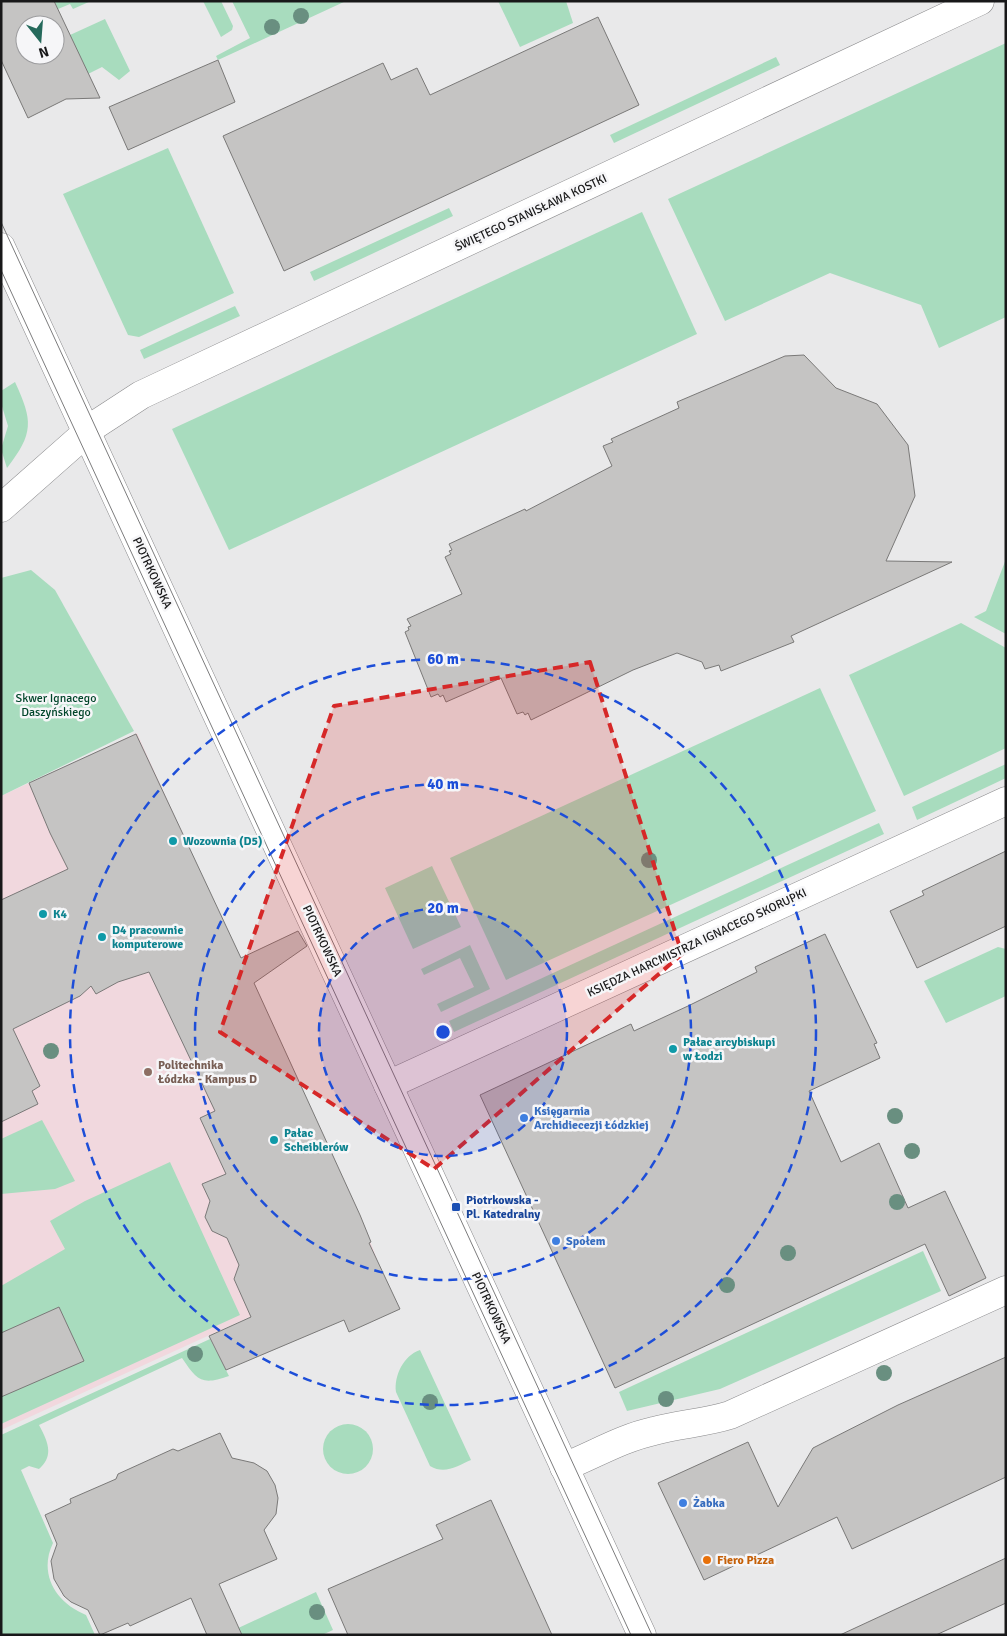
<svg xmlns="http://www.w3.org/2000/svg" width="1007" height="1636" font-family="Signika,sans-serif">
  <rect width="100%" height="100%" fill="#e9e9ea"/>
  <polygon fill="#f1d8de" points="137,733 239,958 243,956 255,982 253,984 360,1215 377,1259 1,1430 1,796"/>
  <g fill="#a8dcbe">
    <polygon points="54,1 91,1 73,9 70,4 58,9"/>
    <polygon points="203,1 221,1 233,26 232,30 221,37"/>
    <polygon points="232,1 346,1 218,60 216,56 250,38"/>
    <polygon points="498,1 566,1 573,23 520,47"/>
    <polygon points="105,19 130,71 119,80 102,67 88,74 70,35"/>
    <polygon points="1006,43 1006,317 939,348 921,305 830,273 725,321 668,199"/>
    <polygon points="776,57 780,65 614,143 610,135"/>
    <polygon points="168,148 234,293 139,337 128,335 63,194"/>
    <polygon points="449,208 453,216 314,281 310,272"/>
    <polygon points="642,212 697,334 229,550 172,429"/>
    <polygon points="235,306 240,316 144,359 140,350"/>
    <path d="M 15,382 C 33,421 34,433 7,468 L 1,449 L 8,426 L 1,403 L 1,391 Z"/>
    <polygon points="1006,559 1006,634 974,617 986,611"/>
    <polygon points="31,570 55,590 134,731 1,796 1,578"/>
    <polygon points="961,623 1006,648 1006,748 904,796 849,675"/>
    <polygon points="820,688 876,811 506,980 450,858"/>
    <polygon points="1006,764 1006,778 917,820 912,807"/>
    <polygon points="879,823 884,834 454,1032 449,1021"/>
    <polygon points="432,866 461,927 413,949 385,888"/>
    <polygon points="470,945 490,989 441,1012 437,1004 474,987 460,958 424,975 421,969"/>
    <polygon points="998,947 1006,949 1006,996 946,1023 924,981"/>
    <polygon points="42,1120 75,1181 55,1189 1,1194 1,1139"/>
    <polygon points="170,1162 240,1315 1,1424 1,1286 65,1249 50,1221 85,1201"/>
    <polygon points="923,1251 941,1291 720,1389 627,1411 619,1392"/>
    <path d="M 210,1339 L 229,1376 C 201,1386 197,1380 182,1358 L 39,1425 C 47,1440 55,1455 39,1469 L 29,1466 L 21,1470 L 53,1543 C 38,1574 56,1603 86,1615 L 95,1635 L 1,1635 L 1,1435 Z"/>
    <path d="M 420,1350 L 471,1460 C 457,1466 445,1475 430,1466 L 396,1392 C 394,1376 403,1356 420,1350 Z"/>
    <circle cx="348" cy="1449" r="25"/>
    <polygon points="316,1592 333,1630 322,1635 237,1635 234,1630"/>
  </g>
  <g fill="#c5c4c3" stroke="#7a7978" fill-rule="evenodd">
    <path d="M 1,1 L 54,1 L 100,98 L 66,99 L 28,118 L 1,60 ZM 25,25 L 55,25 L 55,55 L 25,55 Z"/>
    <polygon points="598,17 639,105 284,271 223,136 383,63 391,80 417,68 430,95"/>
    <polygon points="218,60 235,102 128,150 109,107"/>
    <polygon points="804,355 836,388 877,404 908,445 915,496 886,561 952,562 791,636 794,642 721,671 719,665 705,669 702,662 677,653 633,670 531,720 528,713 525,715 523,712 517,714 501,678 446,702 443,695 440,697 438,694 431,697 405,632 409,630 408,627 411,626 407,619 462,594 445,557 451,554 449,551 452,550 449,544 525,509 526,511 612,466 603,446 613,442 611,439 679,408 677,402 785,356"/>
    <polygon points="136,734 241,958 298,931 307,946 254,983 360,1215 371,1242 369,1243 400,1309 349,1332 344,1320 226,1370 209,1336 251,1317 234,1279 239,1265 227,1238 212,1231 205,1217 210,1201 202,1184 226,1174 200,1118 215,1111 149,972 118,982 96,994 91,986 80,996 13,1029 40,1086 32,1091 38,1104 1,1122 1,900 68,869 50,833 29,783"/>
    <polygon points="1006,851 1006,926 917,968 890,911 924,895 922,891"/>
    <polygon points="825,934 877,1043 874,1044 880,1058 809,1091 841,1162 879,1143 908,1208 945,1191 986,1278 949,1296 925,1244 615,1388 480,1095 631,1024 634,1031 688,1006 757,972 755,967"/>
    <polygon points="59,1307 84,1361 1,1397 1,1333"/>
    <polygon points="1006,1357 1006,1477 852,1549 837,1517 704,1580 658,1483 748,1442 778,1507 813,1448 898,1405"/>
    <polygon points="220,1433 232,1458 254,1463 267,1471 275,1485 278,1498 276,1514 264,1530 277,1559 219,1584 242,1635 207,1635 191,1598 130,1626 128,1623 100,1635 88,1610 71,1602 64,1596 54,1579 51,1561 57,1544 45,1515 71,1503 70,1499 116,1479 118,1474 173,1449 178,1451"/>
    <polygon points="491,1500 552,1635 348,1635 328,1589 443,1539 436,1525"/>
    <polygon points="1006,1558 1006,1603 936,1635 840,1635"/>
  </g>
  <g fill="none" stroke-linecap="round" stroke-linejoin="round">
    <g stroke="#8b8b8d" stroke-width="29">
      <g id="minor">
        <polyline points="1,247 642,1635"/>
        <polyline points="1,508 95,425 141,395 980,1"/>
        <polyline points="388,1085 1006,801"/>
        <path d="M 564,1467 C 594,1455 622,1438 654,1431 C 679,1424 705,1423 730,1415 L 1006,1290"/>
      </g>
    </g>
    <use href="#minor" stroke="#fff" stroke-width="28"/>
    <g stroke="#7c7c7d" stroke-width="1">
      <polyline points="1,222 652,1635"/>
      <polyline points="1,270 631,1635"/>
    </g>
  </g>
  <g fill="#698f80">
    <circle cx="301" cy="16" r="8"/>
    <circle cx="272" cy="27" r="8"/>
    <circle cx="649" cy="860" r="8"/>
    <circle cx="51" cy="1051" r="8"/>
    <circle cx="895" cy="1116" r="8"/>
    <circle cx="912" cy="1151" r="8"/>
    <circle cx="897" cy="1202" r="8"/>
    <circle cx="788" cy="1253" r="8"/>
    <circle cx="727" cy="1285" r="8"/>
    <circle cx="195" cy="1354" r="8"/>
    <circle cx="884" cy="1373" r="8"/>
    <circle cx="666" cy="1399" r="8"/>
    <circle cx="430" cy="1402" r="8"/>
    <circle cx="317" cy="1612" r="8"/>
  </g>
  <path fill="#d62828" fill-opacity="0.2" stroke="#d62828" stroke-width="4" stroke-dasharray="10 6" stroke-linejoin="round" d="M 590,662 L 682,954 L 434,1169 L 220,1032 L 334,706 Z"/>
  <circle cx="443" cy="1032" r="124" fill="#1d4ed8" fill-opacity=".12"/>
  <g fill="none" stroke="#1d4ed8" stroke-width="2.5" stroke-dasharray="9 6">
    <circle cx="443" cy="1032" r="124"/>
    <circle cx="443" cy="1032" r="248"/>
    <circle cx="443" cy="1032" r="373"/>
  </g>
  <g fill="#0f9aa8" stroke="#f6f6f8" stroke-width="2">
    <circle cx="173" cy="841" r="5"/>
    <circle cx="43" cy="914" r="5"/>
    <circle cx="102" cy="937" r="5"/>
    <circle cx="673" cy="1049" r="5"/>
    <circle cx="274" cy="1140" r="5"/>
  </g>
  <circle fill="#8d6e63" stroke="#f6f6f8" stroke-width="2" cx="148" cy="1072" r="5"/>
  <g fill="#3f7fe0" stroke="#f6f6f8" stroke-width="2">
    <circle cx="524" cy="1118" r="5"/>
    <circle cx="556" cy="1241" r="5"/>
    <circle cx="683" cy="1503" r="5"/>
  </g>
  <rect fill="#1a4fb4" stroke="#f6f6f8" stroke-width="2" x="451" y="1202" width="10" height="10" rx="2.5"/>
  <circle fill="#e8710a" stroke="#f6f6f8" stroke-width="2" cx="707" cy="1560" r="5"/>
  <g text-anchor="middle" dominant-baseline="central" stroke-width="5" stroke-linejoin="round" paint-order="stroke">
    <g font-size="12" fill="#181819" stroke="#f6f6f8">
      <text transform="translate(531 213) rotate(-25)">ŚWIĘTEGO STANISŁAWA KOSTKI</text>
      <text transform="translate(152 573) rotate(65)">PIOTRKOWSKA</text>
      <text transform="translate(322 941) rotate(65)">PIOTRKOWSKA</text>
      <text transform="translate(697 943) rotate(-25)">KSIĘDZA HARCMISTRZA IGNACEGO SKORUPKI</text>
      <text transform="translate(491 1308) rotate(65)">PIOTRKOWSKA</text>
    </g>
    <g font-size="12" fill="#00452a" stroke="#f6f6f8">
      <text x="56" y="698">Skwer Ignacego<tspan x="56" dy="14">Daszyńskiego</tspan></text>
    </g>
    <g font-size="12" font-weight="bold" fill="#0d838f" stroke="#f6f6f8" text-anchor="start">
      <text x="183" y="841">Wozownia (D5)</text>
      <text x="53" y="914">K4</text>
      <text x="112" y="930">D4 pracownie<tspan x="112" dy="14">komputerowe</tspan></text>
      <text x="683" y="1042">Pałac arcybiskupi<tspan x="683" dy="14">w Łodzi</tspan></text>
      <text x="284" y="1133">Pałac<tspan x="284" dy="14">Scheiblerów</tspan></text>
    </g>
    <g font-size="12" font-weight="bold" fill="#785e54" stroke="#f6f6f8" text-anchor="start">
      <text x="158" y="1065">Politechnika<tspan x="158" dy="14">Łódzka - Kampus D</tspan></text>
    </g>
    <g font-size="12" font-weight="bold" fill="#366cbe" stroke="#f6f6f8" text-anchor="start">
      <text x="534" y="1111">Księgarnia<tspan x="534" dy="14">Archidiecezji Łódzkiej</tspan></text>
      <text x="566" y="1241">Społem</text>
      <text x="693" y="1503">Żabka</text>
    </g>
    <g font-size="12" font-weight="bold" fill="#164399" stroke="#f6f6f8" text-anchor="start">
      <text x="466" y="1200">Piotrkowska -<tspan x="466" dy="14">Pl. Katedralny</tspan></text>
    </g>
    <g font-size="12" font-weight="bold" fill="#c56008" stroke="#f6f6f8" text-anchor="start">
      <text x="717" y="1560">Fiero Pizza</text>
    </g>
  </g>
  <circle cx="443" cy="1032" r="8" fill="#1d4ed8" stroke="#f6f6f8" stroke-width="2.5"/>
  <g font-size="15" text-anchor="middle" font-weight="bold" fill="#1d4ed8" stroke="#f6f6f8" stroke-width="5" stroke-linejoin="round" paint-order="stroke">
    <text x="443" y="664">60 m</text>
    <text x="443" y="789">40 m</text>
    <text x="443" y="913">20 m</text>
  </g>
  <rect width="1007" height="1636" fill="none" stroke="#181819" stroke-width="5"/>
  <g transform="translate(40 40) rotate(163)"><circle r="24" fill="#f6f6f8" stroke="#9d9d9f"/>
  <path d="M0-4L9 19L0 12L-9 19Z" fill="#25695b"/>
  <text y="-8" font-size="14" font-weight="bold" text-anchor="middle" fill="#181819">N</text>
  </g>
</svg>
